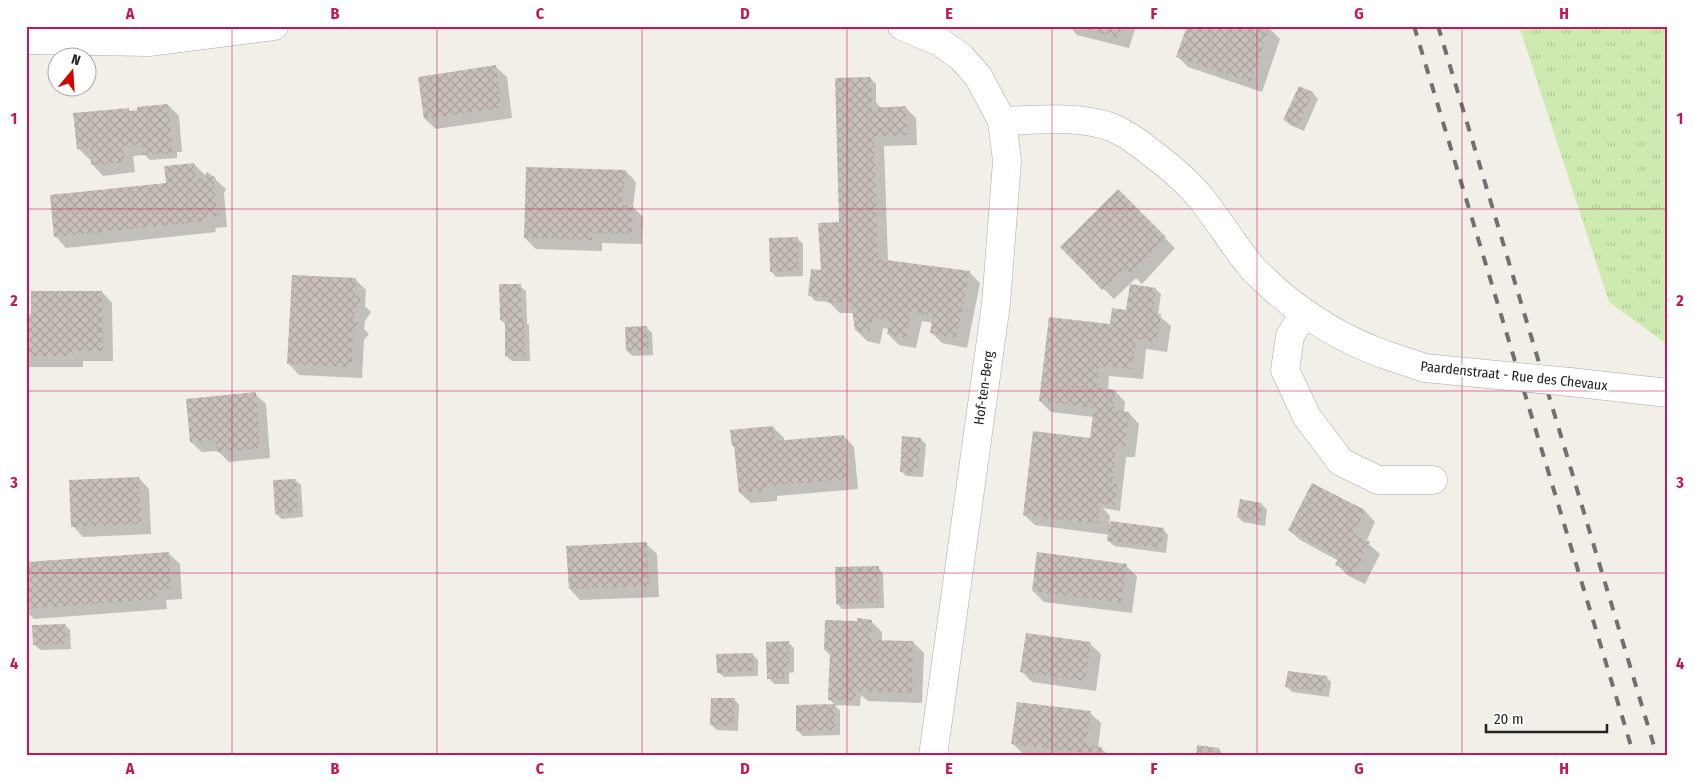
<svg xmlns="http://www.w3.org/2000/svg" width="1694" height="782" font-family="'Fira Sans Condensed',sans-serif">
  <defs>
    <pattern id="grass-tufts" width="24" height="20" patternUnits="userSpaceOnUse" patternTransform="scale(1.25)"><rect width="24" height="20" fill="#cdebb0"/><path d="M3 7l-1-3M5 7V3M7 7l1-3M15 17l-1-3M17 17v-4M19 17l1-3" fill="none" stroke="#b0c997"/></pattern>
    <pattern id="building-cross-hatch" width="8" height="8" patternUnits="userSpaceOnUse" patternTransform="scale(1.25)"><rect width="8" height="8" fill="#c7bfb8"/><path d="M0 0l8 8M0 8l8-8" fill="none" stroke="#aba49e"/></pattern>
  </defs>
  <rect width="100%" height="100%" fill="#f2efe9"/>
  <polygon fill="url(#grass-tufts)" points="1519,26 1668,26 1668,345 1609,302"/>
  <g fill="#0003">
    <polygon points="1069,26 1136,26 1129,48 1077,35"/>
    <polygon points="1188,26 1262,26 1269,28 1280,39 1262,92 1188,67 1178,57"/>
    <polygon points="496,67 507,77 512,118 436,129 425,119"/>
    <polygon points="871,79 876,84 876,102 882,109 906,108 916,118 917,145 884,146 888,261 969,272 980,283 967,348 942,343 931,332 933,323 922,321 916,348 899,345 888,334 889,329 883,328 880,344 867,341 856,330 854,313 840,313 829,302 815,301 810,295 822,271 840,223"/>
    <polygon points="1299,88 1313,93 1318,99 1304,131 1290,125 1285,120"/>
    <polygon points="168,105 179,116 182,152 177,152 177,158 150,160 145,155 133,156 135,172 103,176 93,165 92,159 89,159 78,148 128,109 131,112"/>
    <polygon points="194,164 205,175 205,178 215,179 226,189 224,193 227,227 215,228 216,232 66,248 56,237 52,196 167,184"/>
    <polygon points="626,171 636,182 633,207 643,217 642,244 602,243 602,251 536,249 525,238"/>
    <polygon points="1118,191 1175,248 1142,284 1136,278 1114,299 1061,247"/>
    <polygon points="797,238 803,244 803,276 776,277 771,271"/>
    <polygon points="355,279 366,290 365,306 371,312 365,321 364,329 369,334 364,340 362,378 299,375 289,364"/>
    <polygon points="520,286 526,291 527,324 529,325 530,361 512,361 506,356 506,325 501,320"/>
    <polygon points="1155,289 1161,294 1158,315 1171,326 1167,352 1146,349 1143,379 1109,376 1108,390 1115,391 1125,402 1124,412 1129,413 1139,424 1135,457 1126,457 1120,511 1103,508 1110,516 1109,523 1163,529 1168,535 1166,553 1114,546 1109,541 1110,535 1035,525 1024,515 1091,440 1094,417 1051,412 1040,401 1112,325"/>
    <polygon points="102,292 112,303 113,361 83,361 83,367 26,367 26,315 32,315"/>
    <polygon points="646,327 652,333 653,355 633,356 627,351"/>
    <polygon points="255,394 266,404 270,458 229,462 218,451 202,452 191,442"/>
    <polygon points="773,427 784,438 784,441 844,436 854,447 858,489 777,496 777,501 751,503 740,493 736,448 733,446"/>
    <polygon points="920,439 926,444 923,477 906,476 901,471"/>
    <polygon points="139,478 149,489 151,534 83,537 73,526"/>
    <polygon points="295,480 301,485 303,517 282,519 276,514"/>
    <polygon points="1312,485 1365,511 1375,522 1366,542 1380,554 1365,584 1347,575 1337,564 1339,561 1300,540 1289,530"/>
    <polygon points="1241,501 1262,504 1267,510 1265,526 1243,522 1238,517"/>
    <polygon points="646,544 657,554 659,597 580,600 570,589"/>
    <polygon points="169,554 180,564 182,599 166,600 167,609 34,619 26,611 26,563"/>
    <polygon points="1126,566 1137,576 1132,613 1044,602 1033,591"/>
    <polygon points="878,568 883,573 884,608 842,609 837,603"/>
    <polygon points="858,620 871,621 882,632 882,641 913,642 924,653 922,703 868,701 861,695 860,706 834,705 840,710 840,735 803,736 797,730 797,706 835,705 830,700 831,656 825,650 826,621 858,623"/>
    <polygon points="65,625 70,630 71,649 40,650 35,645"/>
    <polygon points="789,643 794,648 794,672 789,673 789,684 774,684 769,678"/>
    <polygon points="1090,644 1101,654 1096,691 1032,682 1022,672"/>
    <polygon points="752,654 758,660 758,676 724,677 718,672"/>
    <polygon points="1326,677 1331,682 1329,697 1292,692 1287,687"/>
    <polygon points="734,699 739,705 738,731 717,730 711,725"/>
    <polygon points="1090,713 1101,723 1098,748 1101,748 1109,756 1035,756 1023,754 1012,743"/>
    <polygon points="1219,749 1224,756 1198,756"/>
  </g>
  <g fill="url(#building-cross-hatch)">
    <polygon points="1075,26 1122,26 1118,38"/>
    <polygon points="1187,26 1269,27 1251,82 1176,57"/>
    <polygon points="496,65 501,108 424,119 418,77"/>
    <polygon points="871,77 872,108 906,106 907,135 874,136 878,259 970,271 956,338 930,333 933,316 911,311 906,338 887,334 890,321 873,318 869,334 855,330 851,302 828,303 829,298 808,296 811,269 821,270 818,223 839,222 835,78"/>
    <polygon points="1299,86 1313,92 1298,126 1283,120"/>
    <polygon points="168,104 173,153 143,155 142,144 123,146 125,162 91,165 90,148 77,149 73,113 129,108 129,111 137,110 137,107"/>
    <polygon points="194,163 196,179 204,178 207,172 216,178 214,182 217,216 205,217 206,221 54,237 50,195 166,183 164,166"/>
    <polygon points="526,167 626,170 621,205 633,205 632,234 592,233 592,240 524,238"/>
    <polygon points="1118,189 1166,237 1131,274 1125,268 1102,290 1060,247"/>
    <polygon points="798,237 799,271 770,272 769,238"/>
    <polygon points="292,275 356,278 355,295 361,300 355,310 354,318 359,322 353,329 352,367 287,364"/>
    <polygon points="499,284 521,284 522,319 524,319 525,356 505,356 505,321 500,320"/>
    <polygon points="1130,284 1156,288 1153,313 1161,314 1157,342 1136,339 1132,369 1099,366 1096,387 1115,390 1113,410 1129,412 1125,447 1116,446 1112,484 1118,484 1115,506 1100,504 1098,524 1023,515 1033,431 1090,438 1094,408 1039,401 1049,317 1110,324 1112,308 1126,310"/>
    <polygon points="31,291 102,291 103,351 73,351 73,356 26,356 26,314 31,314"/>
    <polygon points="647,326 649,350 626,351 625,327"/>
    <polygon points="256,392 260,448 217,452 216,440 190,442 186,399"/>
    <polygon points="773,426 775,441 844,435 848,479 767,486 767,491 739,493 734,446 732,446 730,430"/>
    <polygon points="902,436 921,438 918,473 900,472"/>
    <polygon points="139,477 141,524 71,527 69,480"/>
    <polygon points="296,479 298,512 275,514 273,480"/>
    <polygon points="1312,483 1365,510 1354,534 1370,542 1354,574 1335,565 1339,557 1288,530"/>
    <polygon points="1240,499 1262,503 1260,521 1237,517"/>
    <polygon points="1110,521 1164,528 1161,548 1107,541"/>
    <polygon points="647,542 649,586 569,589 566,546"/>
    <polygon points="169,552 171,589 156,590 157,599 26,609 26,562"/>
    <polygon points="1037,552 1127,564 1121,603 1032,591"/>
    <polygon points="879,566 879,603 836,604 835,567"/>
    <polygon points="857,618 872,620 871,640 913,641 912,693 856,691 855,701 828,700 830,650 824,650 825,620 857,621"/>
    <polygon points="65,624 66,644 33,645 32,625"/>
    <polygon points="1026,633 1091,642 1085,681 1020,672"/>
    <polygon points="789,641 789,667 784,668 784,679 767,679 766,642"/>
    <polygon points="753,653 753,671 717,673 716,654"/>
    <polygon points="1288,671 1327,676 1324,692 1285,687"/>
    <polygon points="711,698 735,698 733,726 710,725"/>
    <polygon points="1017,702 1091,711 1086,745 1102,747 1101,755 1011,744"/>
    <polygon points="835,704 835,730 796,731 796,705"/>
    <polygon points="1197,745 1219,748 1218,756 1196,756"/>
  </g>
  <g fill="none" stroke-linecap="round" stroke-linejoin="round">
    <g stroke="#a9a9a9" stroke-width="29">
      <g id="minor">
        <polyline points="902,26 940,42 961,57 978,76 1002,121 1007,161 996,304 933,756"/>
        <polyline points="26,40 149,42 274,26"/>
        <path d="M 1002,121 C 1037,120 1077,115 1111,127 C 1125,133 1138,142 1149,151 C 1168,165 1185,179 1200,197 C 1219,220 1234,247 1254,270 C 1260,276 1267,282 1273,288 C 1306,317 1342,339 1383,354"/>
        <polyline points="1304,313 1290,336 1285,370 1307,417 1341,462 1378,480 1433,480"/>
        <polyline points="1570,382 1668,393"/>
      </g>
    </g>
    <use href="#minor" stroke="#fff" stroke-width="28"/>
    <g stroke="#707070" stroke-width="4" stroke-dasharray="10 10" stroke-linecap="butt">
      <polyline points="1414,26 1634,756"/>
      <polyline points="1438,26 1657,756"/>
    </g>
    <g stroke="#a9a9a9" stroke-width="29" stroke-linecap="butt">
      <polyline id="minor-bridge" points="1383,354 1425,368 1570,382"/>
    </g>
    <use href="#minor-bridge" stroke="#fff" stroke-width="28"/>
  </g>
  <path fill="none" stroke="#c2185b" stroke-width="1" stroke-opacity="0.55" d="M 232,26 L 232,756M 437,26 L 437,756M 642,26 L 642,756M 847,26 L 847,756M 1052,26 L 1052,756M 1257,26 L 1257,756M 1462,26 L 1462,756M 26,209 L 1668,209M 26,391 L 1668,391M 26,573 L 1668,573"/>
  <g text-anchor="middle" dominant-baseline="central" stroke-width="4" stroke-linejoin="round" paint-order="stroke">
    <g font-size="14" fill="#222" stroke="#fff">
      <text transform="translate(1514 376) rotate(6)">Paardenstraat - Rue des Chevaux</text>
      <text transform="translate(984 388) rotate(-82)">Hof-ten-Berg</text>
    </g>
  </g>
  <rect width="1694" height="782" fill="none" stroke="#ffffff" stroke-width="55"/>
  <g transform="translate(72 72) rotate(18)"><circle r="24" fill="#ffffff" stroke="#a7a7a7"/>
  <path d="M0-4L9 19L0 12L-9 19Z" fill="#d40000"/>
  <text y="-8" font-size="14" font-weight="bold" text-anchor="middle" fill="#222222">N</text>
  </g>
  <path d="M1486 724v8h121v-8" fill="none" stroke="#222222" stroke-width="2.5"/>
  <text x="1494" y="724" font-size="15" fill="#222222" stroke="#ffffff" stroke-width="4" paint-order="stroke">20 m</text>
  <rect x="28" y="28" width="1638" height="726" fill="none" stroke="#c2185b" stroke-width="2"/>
  <g font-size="16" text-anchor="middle" font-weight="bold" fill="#c2185b">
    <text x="130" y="19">A</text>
    <text x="335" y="19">B</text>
    <text x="540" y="19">C</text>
    <text x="745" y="19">D</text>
    <text x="949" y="19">E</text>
    <text x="1154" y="19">F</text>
    <text x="1359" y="19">G</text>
    <text x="1564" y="19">H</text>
    <text x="14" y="124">1</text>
    <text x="1680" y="124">1</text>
    <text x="14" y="306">2</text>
    <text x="1680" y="306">2</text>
    <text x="14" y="488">3</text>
    <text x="1680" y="488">3</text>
    <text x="14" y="669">4</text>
    <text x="1680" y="669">4</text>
    <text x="130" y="774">A</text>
    <text x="335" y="774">B</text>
    <text x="540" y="774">C</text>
    <text x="745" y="774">D</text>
    <text x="949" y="774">E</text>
    <text x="1154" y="774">F</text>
    <text x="1359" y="774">G</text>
    <text x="1564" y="774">H</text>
  </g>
</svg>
